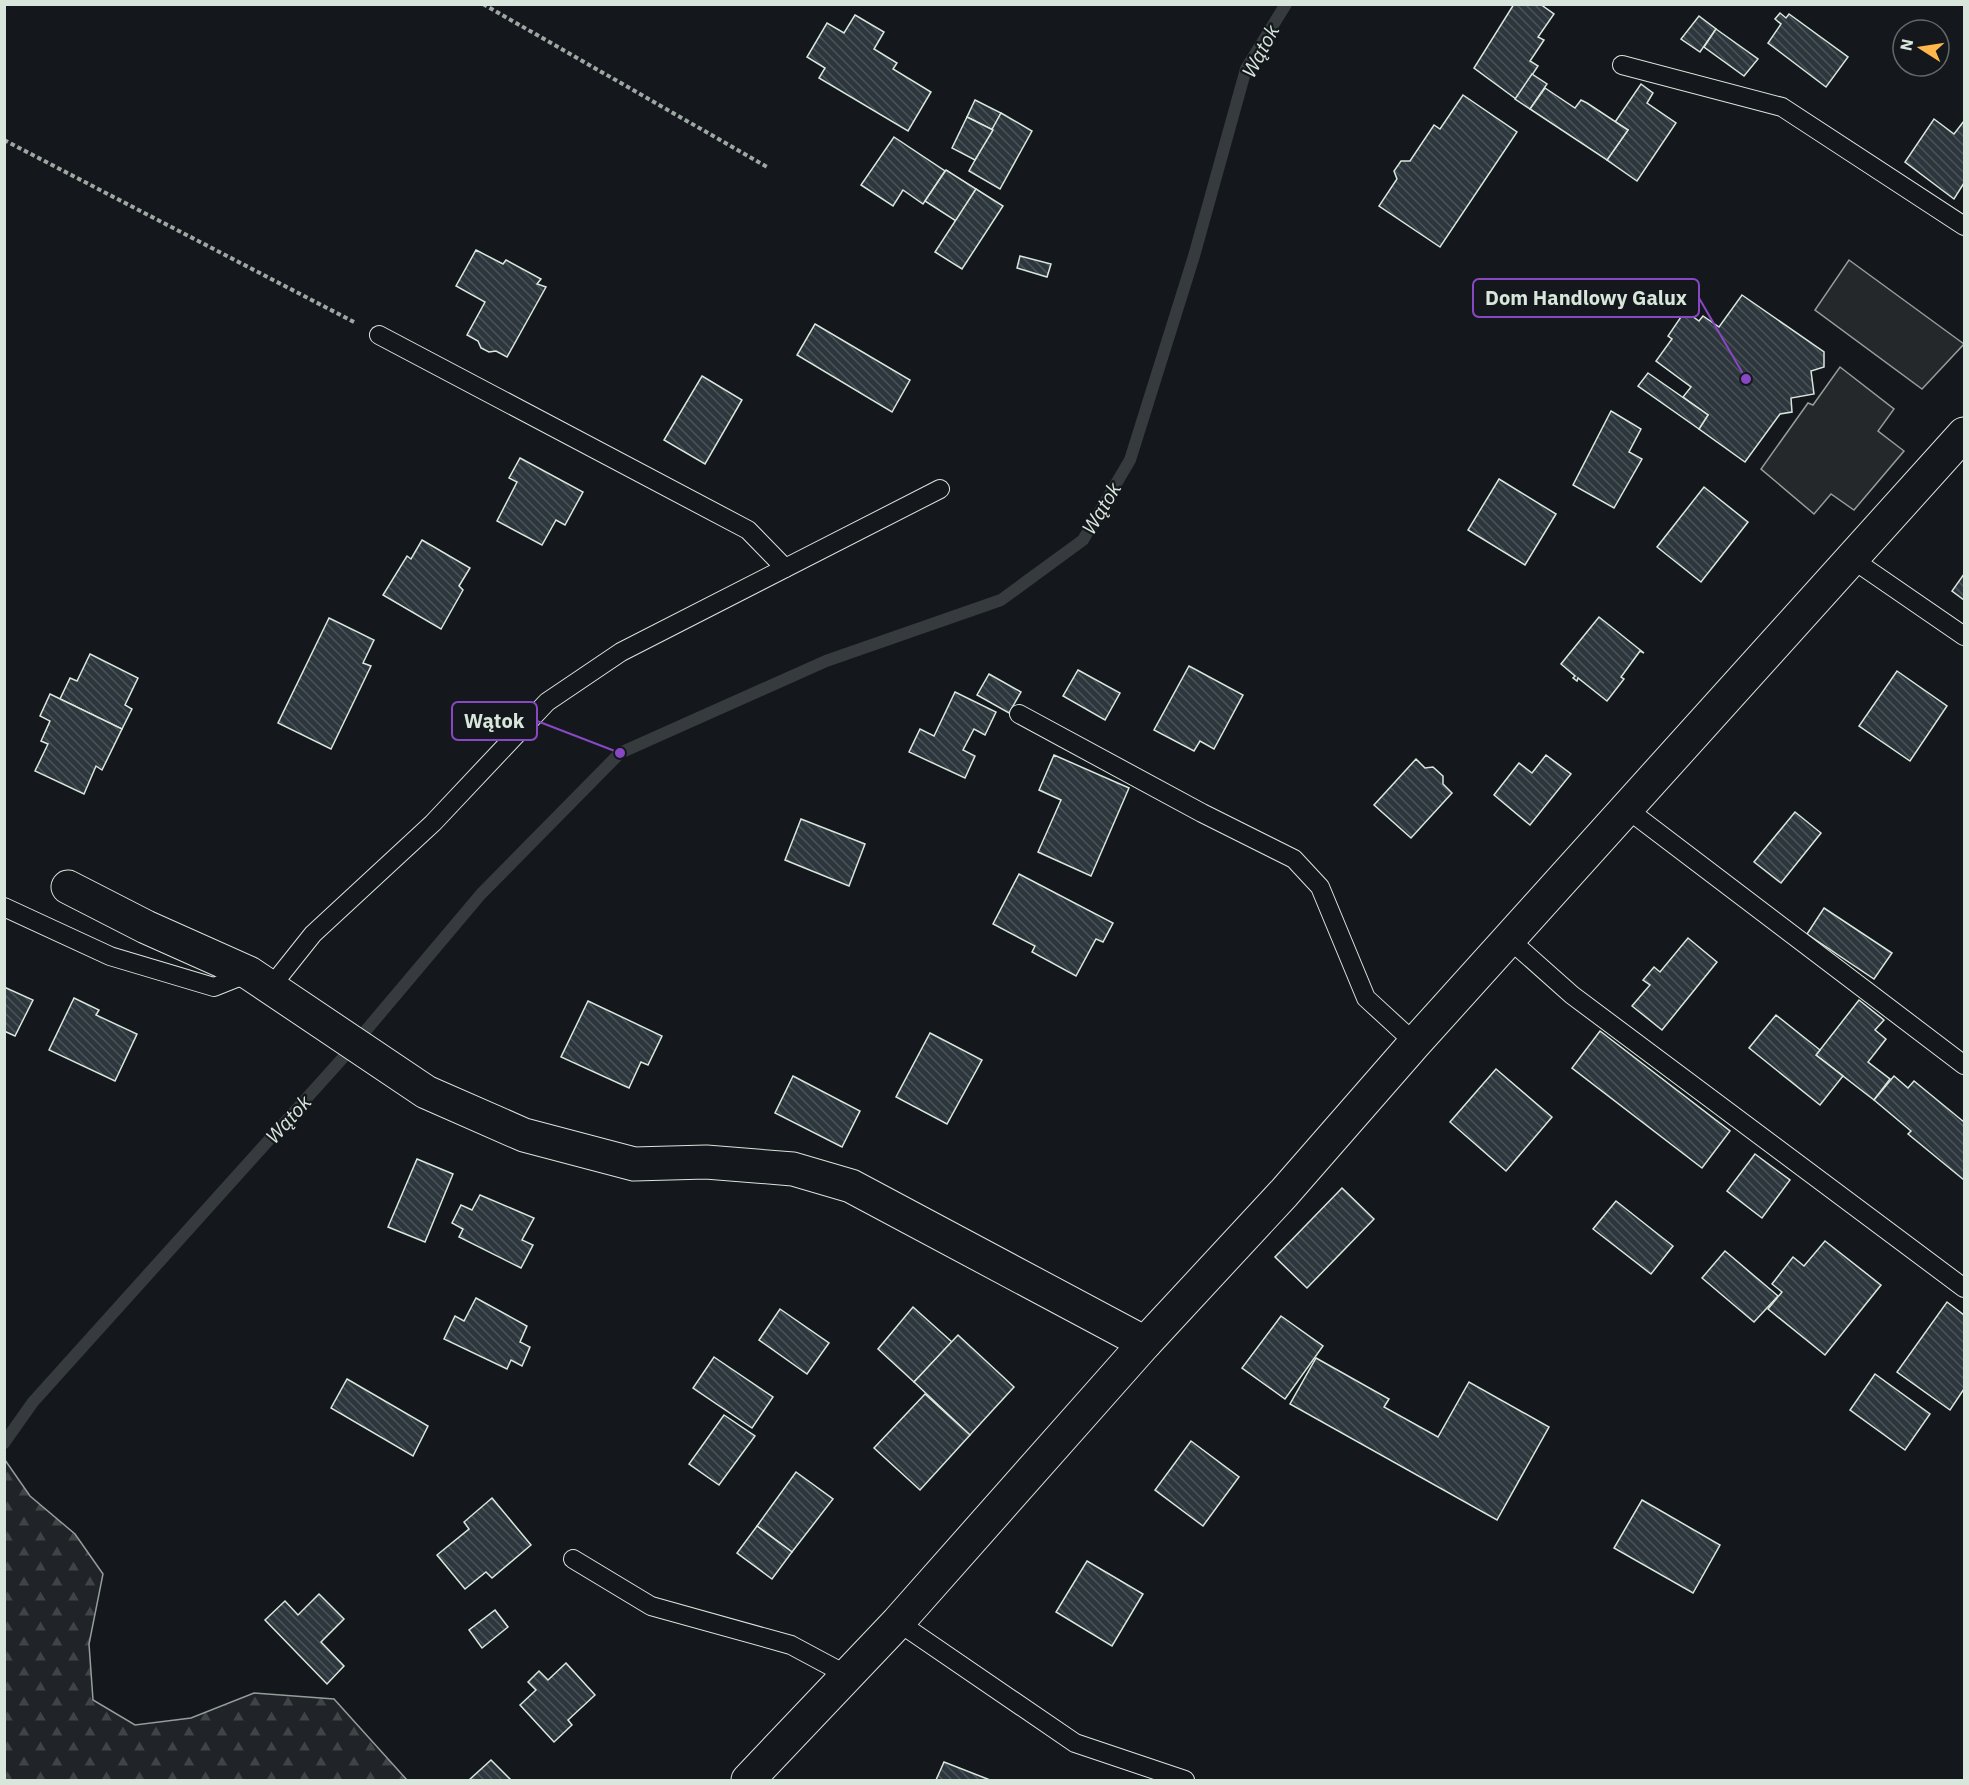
<svg xmlns="http://www.w3.org/2000/svg" width="1969" height="1785" font-family="'IBM Plex Sans',sans-serif">
  <defs>
    <pattern id="forest-firs" width="22" height="20" patternUnits="userSpaceOnUse" patternTransform="scale(1.5)"><rect width="22" height="20" fill="#202428"/><path d="M5 1l3.5 6h-7zM16 11l3.5 6h-7z" fill="#404447"/></pattern>
    <pattern id="building-back-hatch" width="6" height="6" patternUnits="userSpaceOnUse" patternTransform="scale(1.5)"><rect width="6" height="6" fill="#2c363c"/><path d="M-1 5l2 2M0 0l6 6M5-1l2 2" fill="none" stroke="#4a5358"/></pattern>
  </defs>
  <rect width="100%" height="100%" fill="#14181c"/>
  <polygon fill="url(#forest-firs)" stroke="#939e99" stroke-width="1.5" points="5,1460 30,1496 75,1534 103,1574 89,1644 93,1700 135,1725 191,1718 254,1693 334,1699 407,1780 5,1780"/>
  <g fill="#24282b" stroke="#939e99" stroke-width="1.5">
    <polygon points="1849,260 1964,344 1922,389 1815,310"/>
    <polygon points="1840,367 1894,409 1878,431 1904,451 1854,510 1831,494 1814,514 1761,469 1808,403 1813,405"/>
  </g>
  <g fill="none" stroke-linecap="round" stroke-linejoin="round">
    <polyline stroke="#363b3e" stroke-width="12" points="4,1443 33,1402 341,1060 481,894 620,753 826,661 1001,600 1083,540 1130,460 1194,256 1246,69 1286,4"/>
  </g>
  <g fill="url(#building-back-hatch)" stroke="#d8e6dc" stroke-width="1.5">
    <polygon points="1514,4 1540,4 1554,14 1538,37 1544,40 1530,61 1538,66 1516,99 1474,68"/>
    <polygon points="1780,13 1786,18 1789,14 1848,57 1826,87 1768,43 1781,24 1775,19"/>
    <polygon points="855,15 884,32 874,49 897,63 893,69 931,92 908,131 819,78 825,68 807,57 827,23 844,33"/>
    <polygon points="1699,16 1716,29 1700,52 1681,39"/>
    <polygon points="1716,29 1758,59 1744,76 1704,47"/>
    <polygon points="1532,74 1547,84 1530,109 1515,99"/>
    <polygon points="1641,84 1653,93 1647,103 1676,123 1637,181 1607,160 1628,130 1615,122"/>
    <polygon points="1545,88 1575,108 1581,100 1587,103 1628,130 1607,160 1530,109"/>
    <polygon points="1463,95 1517,132 1440,247 1379,206 1397,179 1394,171 1401,161 1410,161 1434,125 1440,129"/>
    <polygon points="975,100 1001,113 993,130 967,117"/>
    <polygon points="1001,113 1032,131 1000,189 969,171"/>
    <polygon points="967,117 993,130 975,160 952,148"/>
    <polygon points="1934,119 1954,134 1964,121 1964,183 1954,199 1905,162"/>
    <polygon points="894,137 945,171 923,204 903,190 893,206 861,185"/>
    <polygon points="946,170 976,189 956,221 925,201"/>
    <polygon points="976,189 1003,206 962,269 935,252"/>
    <polygon points="476,250 503,264 506,260 541,279 537,284 546,287 507,357 496,351 489,352 481,348 478,341 467,335 485,302 456,286"/>
    <polygon points="1020,256 1051,264 1047,277 1017,268"/>
    <polygon points="1742,295 1824,352 1824,367 1811,371 1814,394 1791,398 1792,412 1780,414 1745,462 1699,429 1708,415 1683,397 1691,387 1656,361 1672,339 1668,336 1685,311 1699,321 1703,316 1719,327"/>
    <polygon points="815,324 910,380 892,412 797,355"/>
    <polygon points="1648,373 1708,415 1699,429 1638,386"/>
    <polygon points="702,376 742,400 705,464 664,440"/>
    <polygon points="1611,411 1641,429 1629,452 1642,459 1614,508 1573,485"/>
    <polygon points="520,458 583,492 565,525 556,520 542,545 497,521 517,482 509,478"/>
    <polygon points="1499,479 1556,514 1525,565 1468,530"/>
    <polygon points="1704,487 1748,522 1701,582 1657,547"/>
    <polygon points="422,540 470,568 459,586 463,590 441,629 383,595 407,556 411,559"/>
    <polygon points="1964,574 1964,600 1952,591"/>
    <polygon points="1599,617 1644,653 1640,651 1621,677 1624,679 1607,701 1578,678 1577,681 1573,678 1575,676 1561,664"/>
    <polygon points="329,618 374,640 363,663 371,666 331,749 278,723"/>
    <polygon points="90,654 138,678 125,705 132,709 122,729 60,699 70,678 77,681"/>
    <polygon points="1189,666 1243,695 1214,749 1200,741 1194,751 1154,730"/>
    <polygon points="1078,670 1120,693 1105,720 1063,696"/>
    <polygon points="1897,671 1947,706 1910,761 1859,726"/>
    <polygon points="989,674 1021,692 1009,713 977,695"/>
    <polygon points="955,692 996,712 985,735 974,729 963,750 975,756 965,778 909,752 920,729 934,736"/>
    <polygon points="50,694 122,729 102,770 96,766 84,794 35,771 48,744 41,741 50,721 40,716"/>
    <polygon points="1054,755 1129,788 1091,876 1038,852 1061,800 1039,790"/>
    <polygon points="1546,755 1571,774 1530,825 1494,795 1519,763 1532,773"/>
    <polygon points="1416,759 1425,768 1433,767 1443,776 1443,784 1452,793 1411,838 1374,805"/>
    <polygon points="1795,812 1821,833 1781,883 1754,862"/>
    <polygon points="801,819 865,844 849,886 785,860"/>
    <polygon points="1019,874 1113,923 1103,942 1096,939 1076,976 1032,952 1035,946 993,924"/>
    <polygon points="1824,908 1892,953 1874,979 1807,934"/>
    <polygon points="1688,938 1717,962 1662,1030 1632,1006 1650,985 1643,980 1654,967 1660,972"/>
    <polygon points="4,987 33,1000 15,1036 4,1031"/>
    <polygon points="74,998 99,1010 96,1015 137,1034 115,1081 49,1050"/>
    <polygon points="1859,1000 1884,1020 1875,1030 1886,1039 1868,1062 1890,1079 1874,1100 1816,1055"/>
    <polygon points="588,1001 662,1036 648,1065 641,1062 629,1088 561,1057"/>
    <polygon points="1776,1015 1820,1050 1816,1055 1843,1076 1820,1105 1749,1048"/>
    <polygon points="1600,1031 1730,1131 1702,1168 1572,1068"/>
    <polygon points="930,1033 982,1060 947,1124 896,1097"/>
    <polygon points="1496,1069 1552,1117 1506,1171 1450,1122"/>
    <polygon points="793,1076 860,1111 842,1147 775,1113"/>
    <polygon points="1894,1076 1908,1088 1914,1081 1964,1122 1964,1180 1908,1134 1911,1131 1874,1100"/>
    <polygon points="1755,1154 1790,1180 1762,1218 1727,1191"/>
    <polygon points="417,1159 453,1174 425,1242 388,1227"/>
    <polygon points="1342,1188 1374,1219 1307,1288 1275,1257"/>
    <polygon points="480,1195 534,1218 522,1240 533,1245 521,1268 459,1237 463,1229 452,1223 461,1205 472,1210"/>
    <polygon points="1616,1201 1673,1246 1651,1274 1593,1229"/>
    <polygon points="1825,1241 1881,1285 1825,1355 1768,1309 1782,1292 1772,1284 1793,1257 1804,1266"/>
    <polygon points="1725,1251 1778,1296 1754,1322 1702,1278"/>
    <polygon points="476,1298 527,1326 520,1342 530,1347 522,1366 511,1360 507,1369 444,1339 455,1316 464,1321"/>
    <polygon points="1947,1302 1964,1315 1964,1389 1950,1410 1897,1372"/>
    <polygon points="913,1307 952,1342 914,1382 878,1349"/>
    <polygon points="780,1309 829,1343 807,1374 759,1340"/>
    <polygon points="1281,1316 1323,1346 1285,1399 1242,1368"/>
    <polygon points="958,1335 1014,1387 970,1435 914,1382"/>
    <polygon points="714,1357 773,1397 752,1428 693,1388"/>
    <polygon points="1316,1358 1389,1399 1384,1407 1438,1437 1469,1382 1549,1427 1497,1520 1290,1404"/>
    <polygon points="1875,1374 1930,1414 1905,1450 1850,1410"/>
    <polygon points="347,1379 428,1426 413,1456 331,1408"/>
    <polygon points="925,1394 970,1435 920,1490 874,1448"/>
    <polygon points="724,1415 755,1436 719,1485 689,1464"/>
    <polygon points="1191,1441 1239,1477 1203,1526 1155,1490"/>
    <polygon points="796,1472 833,1499 792,1552 757,1526"/>
    <polygon points="492,1498 531,1545 492,1578 486,1572 465,1589 437,1555 469,1529 464,1522"/>
    <polygon points="1642,1500 1720,1545 1693,1593 1614,1548"/>
    <polygon points="757,1526 792,1552 772,1579 737,1553"/>
    <polygon points="1087,1561 1143,1594 1112,1646 1056,1612"/>
    <polygon points="319,1594 344,1619 321,1642 344,1666 327,1684 265,1620 285,1601 298,1615"/>
    <polygon points="495,1610 508,1627 482,1648 469,1630"/>
    <polygon points="566,1663 595,1695 568,1720 572,1725 554,1742 520,1705 536,1690 528,1682 539,1671 548,1680"/>
    <polygon points="491,1760 511,1780 469,1780"/>
    <polygon points="944,1762 990,1780 936,1780"/>
  </g>
  <g fill="none" stroke-linecap="round" stroke-linejoin="round">
    <g stroke="#d8e6dc" stroke-width="20">
      <g id="service">
        <polyline points="1622,65 1782,107 1964,226"/>
        <polyline points="379,335 748,530 785,568"/>
        <polyline points="1852,559 1964,636"/>
        <polyline points="1019,714 1202,813 1294,859 1320,887 1366,998 1415,1043"/>
        <polyline points="1627,809 1964,1065"/>
        <polyline points="4,907 110,956 214,987 249,973"/>
        <polyline points="1509,939 1572,995 1964,1288"/>
        <polyline points="270,988 313,934 433,823 547,702 621,652 940,489"/>
        <polyline points="573,1559 651,1606 791,1645 847,1675"/>
        <polyline points="898,1622 1075,1743 1185,1780"/>
      </g>
    </g>
    <g stroke="#d8e6dc" stroke-width="35">
      <polyline id="minor" points="68,887 146,927 249,973 426,1092 524,1135 634,1164 706,1162 793,1169 851,1186 1145,1343"/>
    </g>
    <g stroke="#d8e6dc" stroke-width="35">
      <polyline id="tertiary" points="748,1780 898,1622 1145,1343 1284,1193 1415,1043 1964,434"/>
    </g>
    <g stroke="#9da8a2" stroke-width="4" stroke-dasharray="4.5 3" stroke-linecap="butt">
      <polyline points="483,4 769,168"/>
      <polyline points="4,140 354,322"/>
    </g>
    <use href="#service" stroke="#14181c" stroke-width="18"/>
    <use href="#minor" stroke="#14181c" stroke-width="33"/>
    <use href="#tertiary" stroke="#14181c" stroke-width="33"/>
  </g>
  <g text-anchor="middle" dominant-baseline="central" stroke-width="4.5" stroke-linejoin="round" paint-order="stroke">
    <g font-size="20" font-style="italic" fill="#d8e6dc" stroke="#14181c">
      <text transform="translate(1260 51) rotate(-62)">Wątok</text>
      <text transform="translate(1101 508) rotate(-59)">Wątok</text>
      <text transform="translate(288 1119) rotate(-48)">Wątok</text>
    </g>
  </g>
  <path fill="none" stroke="#8948c3" stroke-width="2" d="M1746 379L1699 298M620 753L537 721"/>
  <g fill="#8948c3" stroke="#14181c" stroke-width="2">
    <circle cx="1746" cy="379" r="6"/>
    <circle cx="620" cy="753" r="6"/>
  </g>
  <g fill="#14181c" stroke="#8948c3" stroke-width="2">
    <rect x="1473" y="279" width="226" height="38" rx="6"/>
    <rect x="452" y="702" width="85" height="38" rx="6"/>
  </g>
  <g font-size="20" text-anchor="middle" font-weight="bold" fill="#d8e6dc">
    <text x="1586" y="305">Dom Handlowy Galux</text>
    <text x="494" y="728">Wątok</text>
  </g>
  <rect width="1969" height="1785" fill="none" stroke="#d8e6dc" stroke-width="12"/>
  <g transform="translate(1921 48) rotate(282)"><circle r="28" fill="#14181c" stroke="#626a69" stroke-width="1.5"/>
  <path d="M0-4.5L10 22L0 15L-10 22Z" fill="#ffb74d"/>
  <text y="-9" font-size="16" font-weight="bold" text-anchor="middle" fill="#d8e6dc">N</text>
  </g>
</svg>
